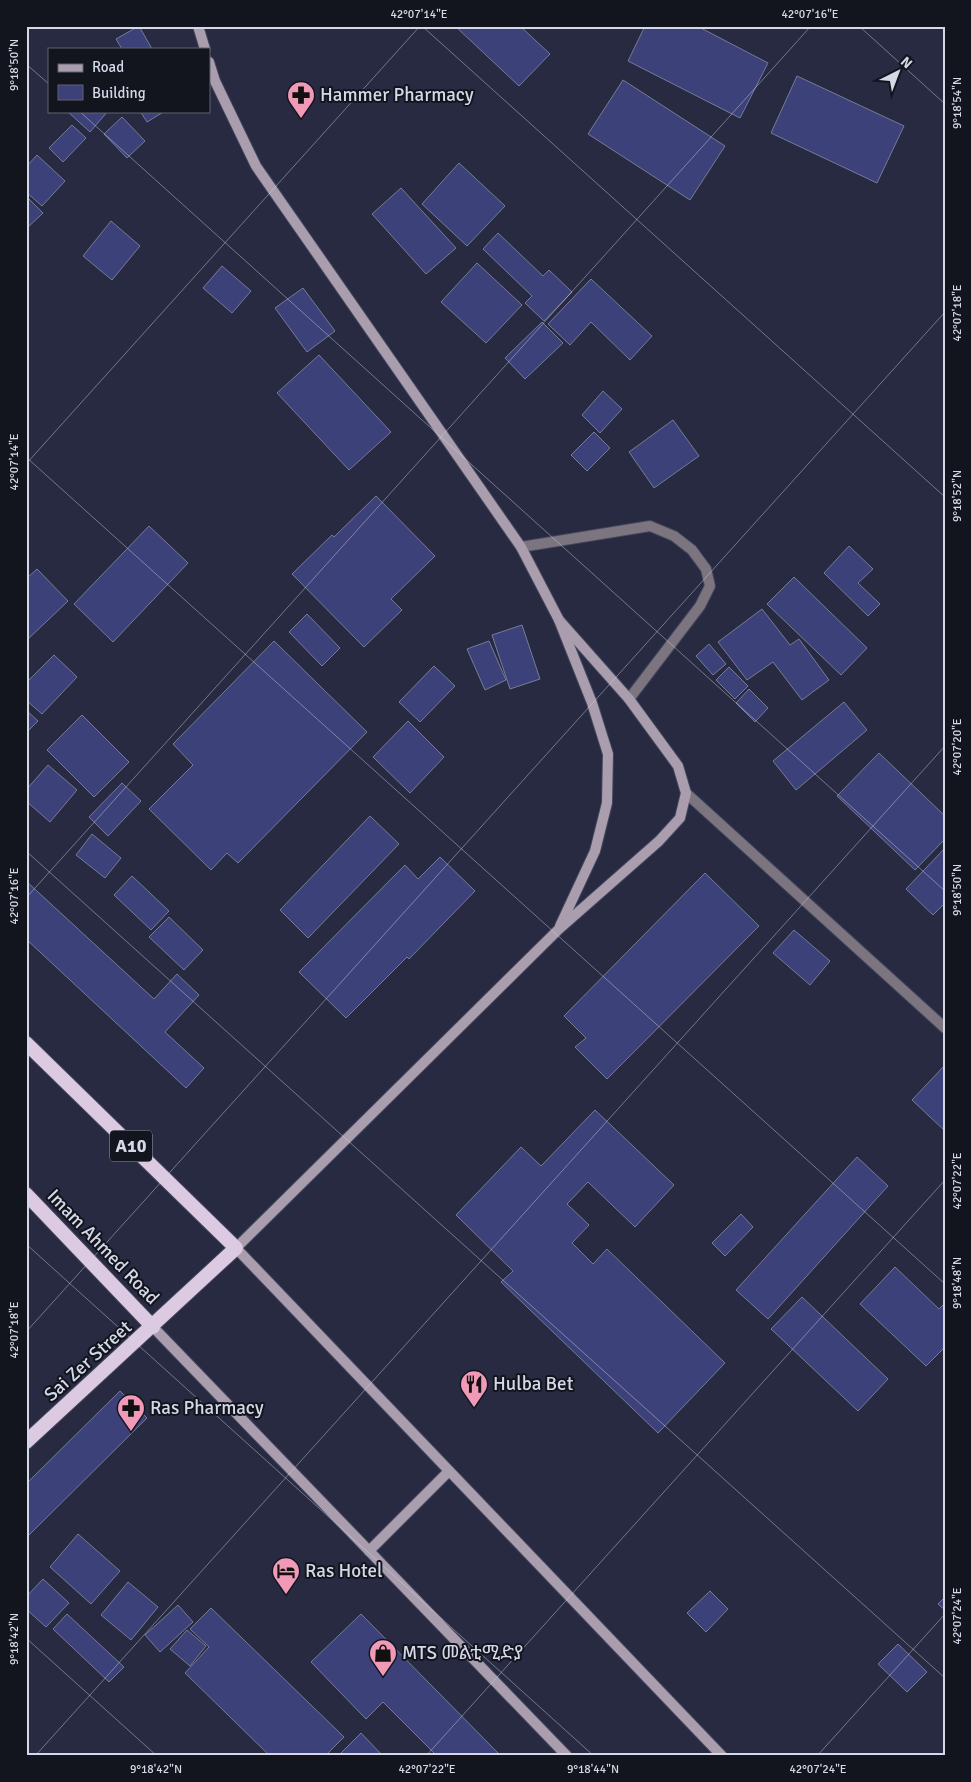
<svg xmlns="http://www.w3.org/2000/svg" width="971" height="1782" font-family="Signika,'Noto Sans Ethiopic',sans-serif">
  <rect width="100%" height="100%" fill="#272a41"/>
  <g fill="#3c4179" stroke="#767b96">
    <polygon points="139,26 152,49 122,49 116,39"/>
    <polygon points="455,26 520,26 550,54 519,86"/>
    <polygon points="645,26 697,26 768,63 740,118 628,61"/>
    <polygon points="797,76 904,126 877,183 771,133"/>
    <polygon points="623,80 725,146 690,200 588,134"/>
    <polygon points="67,111 108,111 90,132"/>
    <polygon points="140,111 165,111 147,122"/>
    <polygon points="122,117 145,141 127,158 104,134"/>
    <polygon points="72,125 86,138 63,162 49,148"/>
    <polygon points="37,155 65,181 42,206 26,192 26,167"/>
    <polygon points="459,163 505,206 467,246 422,204"/>
    <polygon points="401,188 456,248 426,274 372,214"/>
    <polygon points="26,196 43,213 26,229"/>
    <polygon points="111,221 140,246 112,280 83,256"/>
    <polygon points="498,233 543,276 549,270 572,292 544,321 525,303 532,296 483,249"/>
    <polygon points="477,263 522,305 486,343 441,302"/>
    <polygon points="222,266 251,291 232,313 203,288"/>
    <polygon points="591,279 652,336 630,360 591,322 570,345 548,324"/>
    <polygon points="303,288 335,331 307,352 275,308"/>
    <polygon points="542,322 563,343 525,379 505,358"/>
    <polygon points="319,355 391,432 349,470 277,393"/>
    <polygon points="603,391 622,409 600,433 582,415"/>
    <polygon points="673,420 699,456 654,488 629,452"/>
    <polygon points="594,432 610,448 587,471 571,455"/>
    <polygon points="376,496 435,556 391,599 402,610 364,647 292,574 332,535 334,537"/>
    <polygon points="149,526 188,563 113,642 74,604"/>
    <polygon points="849,546 873,569 858,583 880,604 868,616 824,573"/>
    <polygon points="37,569 68,601 26,641 26,579"/>
    <polygon points="794,577 867,648 841,675 767,604"/>
    <polygon points="762,609 790,645 799,639 829,680 802,700 773,662 747,680 718,642"/>
    <polygon points="307,614 340,648 322,666 289,632"/>
    <polygon points="522,625 540,679 510,689 492,635"/>
    <polygon points="274,641 367,732 238,863 227,853 211,870 149,809 193,765 173,744"/>
    <polygon points="489,641 506,680 485,690 467,649"/>
    <polygon points="709,644 726,664 713,675 696,656"/>
    <polygon points="54,655 77,677 42,714 26,700 26,683"/>
    <polygon points="434,666 455,686 420,722 399,702"/>
    <polygon points="729,667 748,686 735,699 716,680"/>
    <polygon points="749,689 768,708 755,722 736,703"/>
    <polygon points="844,702 867,730 796,790 773,761"/>
    <polygon points="26,710 38,721 26,733"/>
    <polygon points="82,715 129,762 94,797 47,750"/>
    <polygon points="408,721 444,757 410,793 373,757"/>
    <polygon points="879,753 945,816 945,839 915,870 837,796"/>
    <polygon points="48,765 77,790 50,822 26,801 26,790"/>
    <polygon points="122,783 141,801 108,836 89,817"/>
    <polygon points="370,816 399,844 308,938 280,910"/>
    <polygon points="92,834 121,858 105,878 76,855"/>
    <polygon points="945,848 945,903 933,915 906,889"/>
    <polygon points="440,857 475,891 409,959 407,957 346,1018 299,972 405,865 418,879"/>
    <polygon points="705,873 759,926 607,1079 575,1047 586,1038 564,1016"/>
    <polygon points="132,876 169,911 151,930 114,895"/>
    <polygon points="26,881 154,999 177,974 199,995 165,1032 204,1068 186,1088 26,939"/>
    <polygon points="169,917 203,950 184,970 149,937"/>
    <polygon points="794,930 830,961 810,985 773,953"/>
    <polygon points="945,1065 945,1131 912,1100"/>
    <polygon points="595,1110 674,1185 635,1227 588,1182 567,1204 589,1225 572,1243 593,1264 607,1249 725,1363 658,1433 501,1282 513,1271 456,1215 521,1147 541,1166"/>
    <polygon points="857,1157 888,1186 768,1319 736,1290"/>
    <polygon points="741,1214 753,1227 725,1256 712,1243"/>
    <polygon points="895,1267 939,1309 945,1303 945,1347 926,1366 860,1304"/>
    <polygon points="802,1297 888,1379 858,1411 771,1329"/>
    <polygon points="120,1391 147,1418 26,1538 26,1484"/>
    <polygon points="78,1534 120,1571 91,1604 50,1567"/>
    <polygon points="43,1579 69,1603 46,1627 26,1609 26,1597"/>
    <polygon points="128,1582 158,1607 131,1640 101,1615"/>
    <polygon points="710,1591 728,1609 706,1632 687,1613"/>
    <polygon points="945,1597 945,1610 938,1604"/>
    <polygon points="178,1605 193,1622 160,1652 145,1635"/>
    <polygon points="211,1608 344,1737 325,1756 270,1756 185,1673 209,1647 190,1629"/>
    <polygon points="67,1614 124,1667 109,1682 53,1629"/>
    <polygon points="361,1614 501,1756 437,1756 383,1702 366,1719 311,1662"/>
    <polygon points="187,1630 206,1646 190,1666 170,1649"/>
    <polygon points="898,1644 927,1672 907,1692 878,1664"/>
    <polygon points="361,1733 383,1756 338,1756"/>
  </g>
  <g fill="none" stroke-linecap="round" stroke-linejoin="round">
    <g stroke="#43465c" stroke-width="12">
      <polyline id="service" points="521,547 650,526 674,536 692,550 706,569 710,586 700,606 629,699"/>
    </g>
    <g stroke="#43465c" stroke-width="12">
      <polyline id="minor" points="686,793 945,1028"/>
    </g>
    <g stroke="#43465c" stroke-width="12">
      <g id="secondary">
        <polyline points="198,26 205,49"/>
        <polyline points="209,62 215,81 256,166 521,547 559,620 592,703 608,754 607,803 595,851 560,926"/>
        <polyline points="559,620 629,699 678,766 686,793 680,818 659,841 559,929 236,1248 722,1756"/>
        <polyline points="153,1327 567,1756"/>
        <polyline points="369,1551 449,1471"/>
      </g>
    </g>
    <g stroke="#43465c" stroke-width="16">
      <g id="trunk">
        <polyline points="26,1043 236,1248 26,1442"/>
        <polyline points="26,1194 153,1327"/>
      </g>
    </g>
    <use href="#service" stroke="#7c747f" stroke-width="10"/>
    <use href="#minor" stroke="#7c747f" stroke-width="10"/>
    <use href="#secondary" stroke="#a99dae" stroke-width="10"/>
    <use href="#trunk" stroke="#dccae2" stroke-width="14"/>
  </g>
  <path fill="none" stroke="#d5d8e7" stroke-width="1" stroke-opacity="0.45" d="M 422,26 L 945,497M 859,26 L 945,104M 26,29 L 29,26M 26,64 L 49,84M 79,111 L 945,891M 26,457 L 945,1284M 26,464 L 420,26M 26,851 L 945,1678M 26,898 L 811,26M 26,1244 L 594,1756M 26,1332 L 945,312M 26,1638 L 157,1756M 35,1756 L 945,746M 426,1756 L 945,1180M 817,1756 L 945,1614"/>
  <defs>
    <g id="pharmacy-pin" transform="scale(1.4375)"><path d="M0 17L-7.5 6A9.5 9.5 0 1 1 7.5 6Z" fill="#f09ab7" stroke="#12141e"/><path d="M-2-6h4v4h4v4h-4v4h-4v-4h-4v-4h4Z" fill="#111"/></g>
    <g id="restaurant-pin" transform="scale(1.4375)"><path d="M0 17L-7.5 6A9.5 9.5 0 1 1 7.5 6Z" fill="#f09ab7" stroke="#12141e"/><path d="M-5-6h1v4h1v-4h1v4h1v-4h1v5L-1.5 .5V6h-2V.5L-5-1ZM5-6V6H3V1.5H1.5Q1.5-4 5-6Z" fill="#111"/></g>
    <g id="hotel-pin" transform="scale(1.4375)"><path d="M0 17L-7.5 6A9.5 9.5 0 1 1 7.5 6Z" fill="#f09ab7" stroke="#12141e"/><path d="M-6-4.5h1.5V1H6V5H4.5V3h-9V5H-6ZM-4 0a1.8 1.8 0 1 1 3.6 0ZM.5 0V-2.5h3Q6-2.5 6 0Z" fill="#111"/></g>
    <g id="shop-pin" transform="scale(1.4375)"><path d="M0 17L-7.5 6A9.5 9.5 0 1 1 7.5 6Z" fill="#f09ab7" stroke="#12141e"/><path d="M-5-2.5h2.3a2.7 3.5 0 0 1 5.4 0H5L5.5 6h-11ZM-1.5-2.5h3a1.5 2.3 0 0 0-3 0Z" fill="#111"/></g>
  </defs>
  <g fill-rule="evenodd">
    <use href="#pharmacy-pin" x="301" y="95"/>
    <use href="#restaurant-pin" x="474" y="1384"/>
    <use href="#pharmacy-pin" x="131" y="1408"/>
    <use href="#hotel-pin" x="286" y="1571"/>
    <use href="#shop-pin" x="383" y="1653"/>
  </g>
  <g text-anchor="middle" dominant-baseline="central" stroke-width="4" stroke-linejoin="round" paint-order="stroke">
    <rect fill="#12141e" stroke="#9a9dab" stroke-width="1" x="110" y="1130.5" width="42" height="31" rx="4"/>
    <g font-size="18" font-weight="bold" fill="#d5d8e7">
      <text x="131" y="1146">A10</text>
    </g>
    <g font-size="19" fill="#d5d8e7" stroke="#12141e" text-anchor="start">
      <text x="320" y="95">Hammer Pharmacy</text>
      <text x="493" y="1384">Hulba Bet</text>
      <text x="150" y="1408">Ras Pharmacy</text>
      <text x="305" y="1571">Ras Hotel</text>
      <text x="402" y="1653">MTS መልቲሚድያ</text>
    </g>
    <g font-size="19" fill="#d5d8e7" stroke="#12141e">
      <text transform="translate(103 1247) rotate(46)">Imam Ahmed Road</text>
      <text transform="translate(88 1361) rotate(-42)">Sai Zer Street</text>
    </g>
  </g>
  <rect width="971" height="1782" fill="none" stroke="#12141e" stroke-width="55"/>
  <rect x="48" y="48" width="162" height="65" fill="#12141e" stroke="#60626e"/>
  <rect x="58" y="64" width="25" height="8" fill="#a99dae" stroke="#60626e"/>
  <text x="92" y="72" font-size="15" fill="#d5d8e7">Road</text>
  <rect x="58" y="85" width="25" height="15" fill="#3c4179" stroke="#60626e"/>
  <text x="92" y="98" font-size="15" fill="#d5d8e7">Building</text>
  <g transform="translate(898 72) rotate(42)" stroke="#12141e" stroke-width="4" paint-order="stroke">
  <path d="M0-4L9 19L0 12L-9 19Z" fill="#d5d8e7"/>
  <text y="-8" font-size="14" font-weight="bold" text-anchor="middle" fill="#d5d8e7">N</text>
  </g>
  <rect x="28" y="28" width="916" height="1726" fill="none" stroke="#d5d8e7" stroke-width="2"/>
  <g font-size="12" text-anchor="middle" fill="#d5d8e7">
    <text x="419" y="18">42°07'14"E</text>
    <text x="810" y="18">42°07'16"E</text>
    <text transform="translate(14 65) rotate(-90)" y="4">9°18'50"N</text>
    <text transform="translate(957 103) rotate(-90)" y="4">9°18'54"N</text>
    <text transform="translate(957 313) rotate(-90)" y="4">42°07'18"E</text>
    <text transform="translate(14 462) rotate(-90)" y="4">42°07'14"E</text>
    <text transform="translate(957 496) rotate(-90)" y="4">9°18'52"N</text>
    <text transform="translate(957 747) rotate(-90)" y="4">42°07'20"E</text>
    <text transform="translate(957 890) rotate(-90)" y="4">9°18'50"N</text>
    <text transform="translate(14 896) rotate(-90)" y="4">42°07'16"E</text>
    <text transform="translate(957 1181) rotate(-90)" y="4">42°07'22"E</text>
    <text transform="translate(957 1283) rotate(-90)" y="4">9°18'48"N</text>
    <text transform="translate(14 1330) rotate(-90)" y="4">42°07'18"E</text>
    <text transform="translate(957 1616) rotate(-90)" y="4">42°07'24"E</text>
    <text transform="translate(14 1639) rotate(-90)" y="4">9°18'42"N</text>
    <text x="156" y="1773">9°18'42"N</text>
    <text x="427" y="1773">42°07'22"E</text>
    <text x="593" y="1773">9°18'44"N</text>
    <text x="818" y="1773">42°07'24"E</text>
  </g>
</svg>
